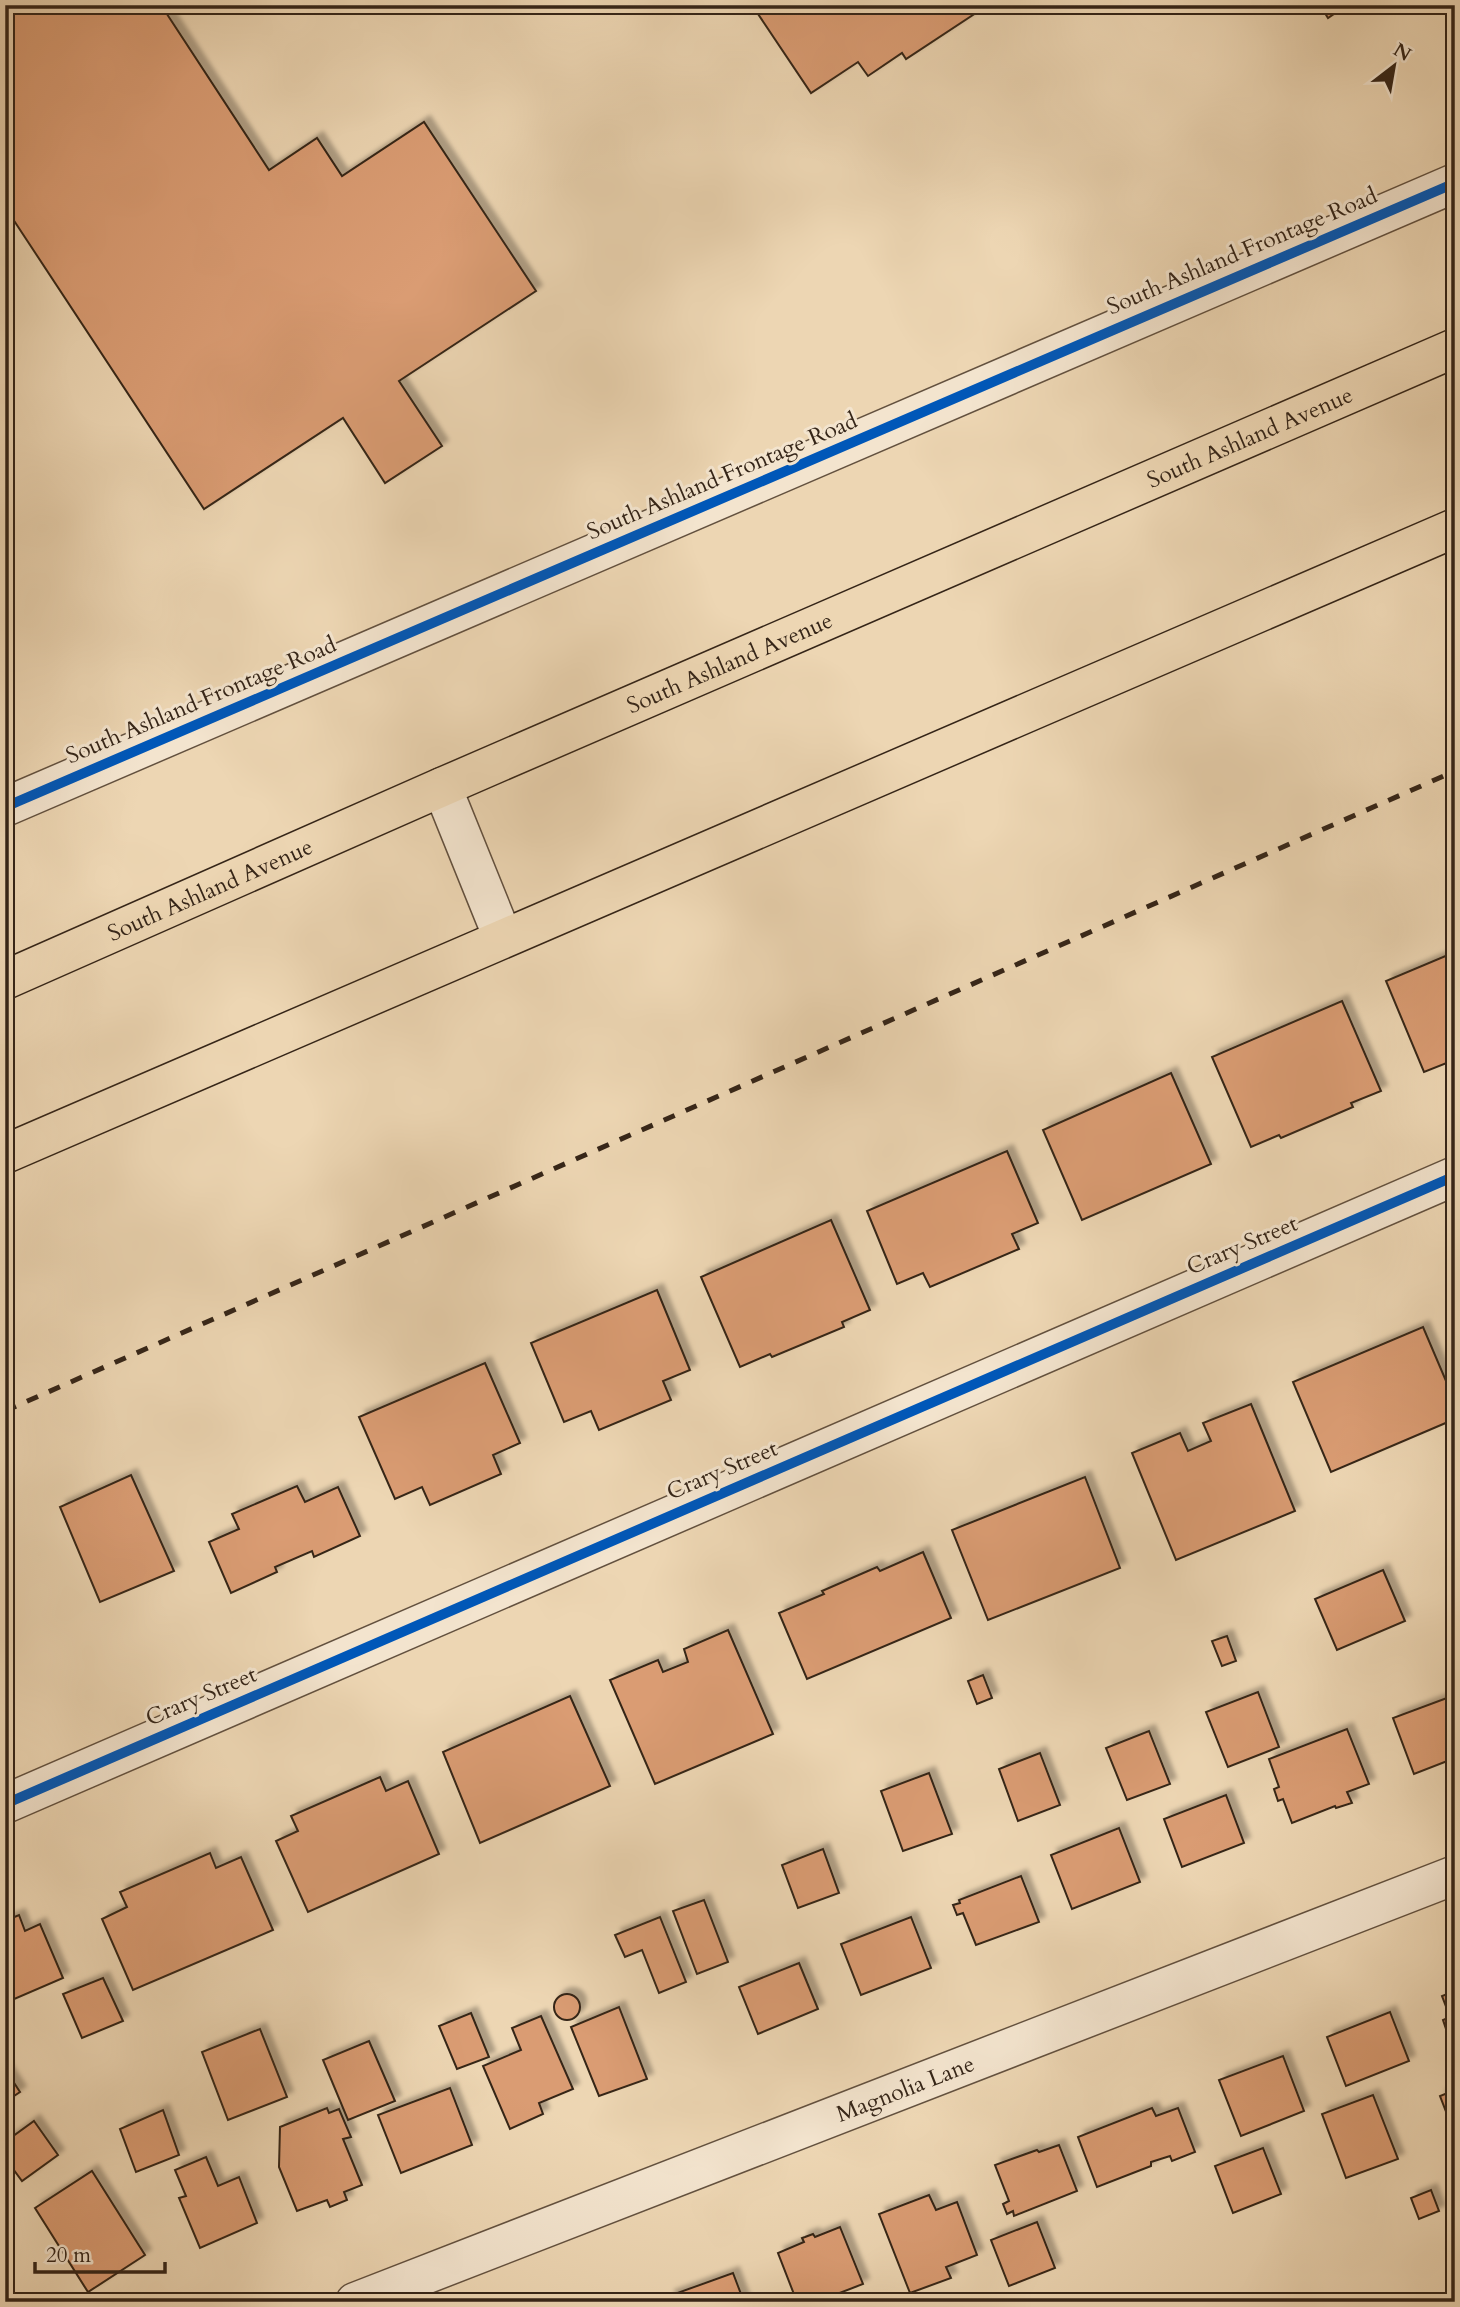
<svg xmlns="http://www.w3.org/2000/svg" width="1460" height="2307" font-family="Cardo,serif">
  <defs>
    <filter id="shadow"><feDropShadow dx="6" dy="-6" stdDeviation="2" flood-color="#0004"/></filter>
  </defs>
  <rect width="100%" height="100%" fill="#edd6b3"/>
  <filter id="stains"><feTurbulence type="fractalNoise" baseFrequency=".00286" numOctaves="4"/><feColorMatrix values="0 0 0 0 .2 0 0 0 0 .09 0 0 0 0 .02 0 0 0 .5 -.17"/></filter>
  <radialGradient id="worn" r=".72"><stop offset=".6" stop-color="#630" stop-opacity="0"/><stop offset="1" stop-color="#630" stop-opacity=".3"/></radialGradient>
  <g fill="#da9c73" stroke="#352518" stroke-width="2" filter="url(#shadow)">
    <polygon points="5,5 161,5 269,170 317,138 342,176 424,122 536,291 399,381 442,446 385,483 343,418 204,509 5,207"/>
    <polygon points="752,5 988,5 906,59 902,53 868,76 858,62 811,93"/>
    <polygon points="1320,5 1347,5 1328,18"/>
    <polygon points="1455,952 1455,1063 1454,1060 1424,1072 1386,981"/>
    <polygon points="1342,1001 1381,1091 1351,1103 1353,1107 1281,1138 1279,1135 1251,1147 1212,1057"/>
    <polygon points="1171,1073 1211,1164 1082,1220 1043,1130"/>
    <polygon points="1007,1151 1038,1223 1012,1234 1019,1249 930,1287 923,1273 897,1284 867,1211"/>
    <polygon points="831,1220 870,1310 842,1322 844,1327 772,1357 770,1354 740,1367 701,1277"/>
    <polygon points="657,1290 690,1370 663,1381 671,1400 599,1430 591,1411 564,1422 531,1343"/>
    <polygon points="1423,1327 1455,1402 1455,1419 1331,1472 1293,1382"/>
    <polygon points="485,1363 520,1443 493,1455 501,1474 430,1505 422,1487 395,1499 359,1417"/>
    <polygon points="1251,1404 1295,1511 1176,1560 1132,1453 1180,1433 1188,1451 1211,1441 1203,1423"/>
    <polygon points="131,1475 174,1571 100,1602 60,1507"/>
    <polygon points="1085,1477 1120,1568 988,1620 952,1530"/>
    <polygon points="297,1486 305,1502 338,1487 360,1536 314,1557 312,1551 275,1567 277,1572 231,1593 209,1542 239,1529 232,1514"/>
    <polygon points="923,1552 951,1618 807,1679 779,1613 824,1594 822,1591 877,1567 880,1571"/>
    <polygon points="1383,1570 1405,1621 1337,1650 1315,1599"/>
    <polygon points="728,1630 773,1734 655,1784 610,1680 658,1660 663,1672 688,1662 684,1649"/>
    <polygon points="1227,1636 1236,1661 1222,1666 1212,1641"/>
    <polygon points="983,1675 992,1698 977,1704 968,1681"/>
    <polygon points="1258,1692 1279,1747 1228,1767 1206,1712"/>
    <polygon points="1455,1695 1455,1758 1414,1774 1393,1718"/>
    <polygon points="570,1696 610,1786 480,1843 443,1752"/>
    <polygon points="1347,1729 1369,1784 1347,1792 1352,1803 1336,1808 1335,1806 1292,1823 1283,1799 1278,1801 1274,1789 1279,1787 1269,1759"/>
    <polygon points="1149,1731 1170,1784 1127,1800 1106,1748"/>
    <polygon points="1040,1753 1060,1805 1018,1821 999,1769"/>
    <polygon points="929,1773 952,1834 903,1851 881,1791"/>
    <polygon points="380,1777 386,1791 408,1781 439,1854 308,1912 276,1841 298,1831 291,1816"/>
    <polygon points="1226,1795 1244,1843 1182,1867 1164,1819"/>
    <polygon points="1119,1828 1140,1882 1072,1909 1051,1855"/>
    <polygon points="823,1849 839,1893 798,1908 782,1865"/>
    <polygon points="210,1853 216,1868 241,1857 273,1930 133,1990 102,1919 127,1907 120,1892"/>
    <polygon points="1021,1876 1039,1922 976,1945 963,1913 957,1915 953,1905 960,1903 959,1900"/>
    <polygon points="704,1900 728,1962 697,1974 673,1911"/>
    <polygon points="19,1915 25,1931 40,1924 63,1978 5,2003 5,1921"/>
    <polygon points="660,1917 686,1982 659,1993 642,1950 625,1957 615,1935"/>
    <polygon points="911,1917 931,1968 861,1995 841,1944"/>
    <polygon points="799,1963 818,2009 758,2034 739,1987"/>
    <polygon points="103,1978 123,2021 82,2038 63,1994"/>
    <polygon points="1455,1991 1455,2032 1454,2029 1447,2032 1443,2020 1450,2017 1442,1996"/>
    <circle cx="567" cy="2007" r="13"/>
    <polygon points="619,2007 647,2079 599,2096 571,2027"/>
    <polygon points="1390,2012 1409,2061 1346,2086 1327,2037"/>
    <polygon points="471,2013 489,2057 457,2069 439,2026"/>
    <polygon points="541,2016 573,2089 539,2103 543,2114 510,2129 483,2066 521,2050 512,2028"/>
    <polygon points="260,2029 287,2097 228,2120 202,2052"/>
    <polygon points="369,2041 395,2101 348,2120 323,2060"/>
    <polygon points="1283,2056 1304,2111 1241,2136 1219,2080"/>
    <polygon points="5,2069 20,2092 5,2102"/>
    <polygon points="450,2088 472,2145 401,2173 378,2115"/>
    <polygon points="1455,2090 1455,2135 1440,2096"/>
    <polygon points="1373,2095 1398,2159 1346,2178 1322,2114"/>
    <polygon points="327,2108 329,2113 339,2109 351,2137 343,2139 362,2185 344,2192 347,2200 330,2207 327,2200 297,2211 279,2167 280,2127"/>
    <polygon points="1152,2108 1156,2116 1178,2108 1195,2152 1172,2161 1170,2156 1151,2162 1151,2166 1097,2187 1078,2137"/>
    <polygon points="163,2110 179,2155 136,2172 120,2129"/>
    <polygon points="34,2121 58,2155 22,2181 5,2158 5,2142"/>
    <polygon points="1059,2145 1077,2191 1014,2216 1013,2211 1007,2214 1003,2204 1009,2201 995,2165 1037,2150 1039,2152"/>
    <polygon points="1263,2148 1281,2194 1233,2213 1215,2166"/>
    <polygon points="206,2157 218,2186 239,2177 257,2223 200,2248 179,2198 186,2196 175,2170"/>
    <polygon points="92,2171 145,2255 88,2292 35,2208"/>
    <polygon points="1431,2190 1439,2211 1419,2219 1411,2198"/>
    <polygon points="929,2195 936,2210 957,2202 977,2255 946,2267 951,2278 910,2293 879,2214"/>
    <polygon points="1037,2222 1055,2268 1009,2286 991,2240"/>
    <polygon points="840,2227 863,2284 816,2302 797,2302 778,2253 804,2242 802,2238 805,2237 813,2234 815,2237"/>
    <polygon points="733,2273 744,2302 671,2302 669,2296"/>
  </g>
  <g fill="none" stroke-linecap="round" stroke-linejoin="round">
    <g stroke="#63513f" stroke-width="41">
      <g id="minor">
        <polyline points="442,787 503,938"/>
        <polyline points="5,807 1455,183"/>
        <polyline points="5,1804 1455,1176"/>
        <path id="s1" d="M 355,2302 L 1455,1875"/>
      </g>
    </g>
    <g stroke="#352518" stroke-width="41">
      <g id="major">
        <path id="s2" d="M 5,980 L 442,787 L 1455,348"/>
        <polyline points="5,1154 1455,528"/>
      </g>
    </g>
    <use href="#minor" stroke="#f3e4ce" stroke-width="38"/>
    <use href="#major" stroke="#edd6b3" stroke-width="38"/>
    <polyline stroke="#352518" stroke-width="5" stroke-dasharray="12 12" stroke-linecap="butt" points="5,1411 1455,771"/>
    <g stroke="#f3e4ce" stroke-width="15">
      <g id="cycleway">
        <polyline points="5,807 1455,183"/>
        <polyline points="5,1804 1455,1176"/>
      </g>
    </g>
    <use href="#cycleway" stroke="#0057b8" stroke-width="10"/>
  </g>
  <g text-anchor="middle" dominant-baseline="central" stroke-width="6" stroke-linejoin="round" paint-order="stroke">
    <g font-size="23" fill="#352518" stroke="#f3e4ce">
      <text transform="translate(1242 251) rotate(-23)">South Ashland Frontage Road</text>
      <text stroke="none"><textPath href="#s2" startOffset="1358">South Ashland Avenue</textPath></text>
      <text transform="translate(722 476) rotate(-23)">South Ashland Frontage Road</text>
      <text stroke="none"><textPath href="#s2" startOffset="791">South Ashland Avenue</textPath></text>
      <text transform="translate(201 700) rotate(-23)">South Ashland Frontage Road</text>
      <text stroke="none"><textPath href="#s2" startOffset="224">South Ashland Avenue</textPath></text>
      <text transform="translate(1242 1245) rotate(-23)">Crary Street</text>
      <text transform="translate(722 1470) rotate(-23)">Crary Street</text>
      <text transform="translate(201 1696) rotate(-23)">Crary Street</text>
      <text stroke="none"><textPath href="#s1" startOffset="590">Magnolia Lane</textPath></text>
    </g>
  </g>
  <rect width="1460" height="2307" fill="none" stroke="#edd6b3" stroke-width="28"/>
  <rect x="7" y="7" width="1446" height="2293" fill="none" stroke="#352518" stroke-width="3.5"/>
  <rect x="14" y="14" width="1432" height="2279" fill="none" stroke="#352518" stroke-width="2"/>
  <g transform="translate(1394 66) rotate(31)" stroke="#f3e4ce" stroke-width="5" paint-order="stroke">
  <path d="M0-5L12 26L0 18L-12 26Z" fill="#352518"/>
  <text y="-10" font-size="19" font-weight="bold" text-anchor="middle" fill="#352518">N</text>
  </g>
  <path d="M35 2262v10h130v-10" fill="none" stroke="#352518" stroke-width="3.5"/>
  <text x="46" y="2262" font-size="21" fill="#352518" stroke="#f3e4ce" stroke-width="5" paint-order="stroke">20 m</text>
  <rect width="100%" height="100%" filter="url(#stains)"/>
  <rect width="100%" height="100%" fill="url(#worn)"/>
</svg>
